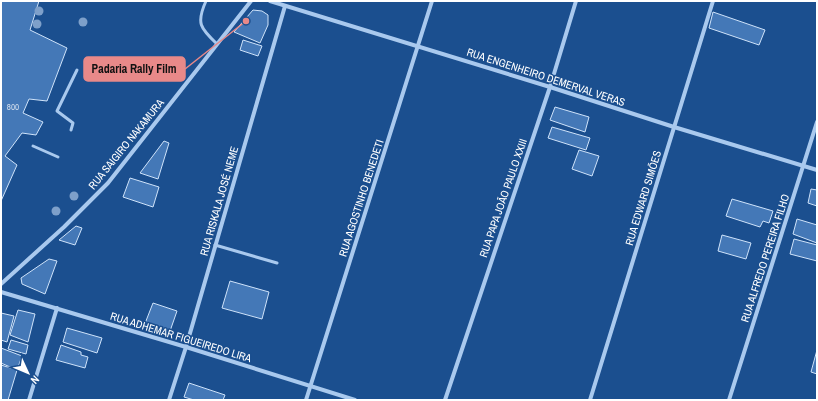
<svg xmlns="http://www.w3.org/2000/svg" width="818" height="401" font-family="'Archivo Narrow',sans-serif">
  <rect width="100%" height="100%" fill="#1b4f8f"/>
  <g fill="#4478b7" stroke="#cfe3fa">
    <polygon points="1,1 39,1 30,30 67,48 47,101 29,99 23,113 43,122 36,135 22,133 5,156 17,165 1,201"/>
    <polygon points="253,10 262,11 268,15 268,25 260,43 234,32"/>
    <polygon points="713,12 765,30 759,45 709,28"/>
    <polygon points="243,40 262,46 258,56 240,50"/>
    <polygon points="555,107 589,117 585,132 550,120"/>
    <polygon points="552,127 590,138 586,150 548,138"/>
    <polygon points="164,141 169,143 158,179 140,173"/>
    <polygon points="579,150 599,156 592,176 572,169"/>
    <polygon points="130,178 159,187 153,207 123,197"/>
    <polygon points="811,189 817,190 817,206 808,203"/>
    <polygon points="732,199 773,211 769,223 763,221 760,227 726,216"/>
    <polygon points="797,219 817,225 817,243 793,234"/>
    <polygon points="76,226 82,228 75,245 59,240"/>
    <polygon points="722,235 751,243 746,259 718,251"/>
    <polygon points="794,239 817,245 817,261 790,254"/>
    <polygon points="49,259 57,261 45,294 22,284 21,278"/>
    <polygon points="230,281 269,292 262,319 222,308"/>
    <polygon points="153,303 177,311 169,334 144,326"/>
    <polygon points="18,310 35,314 28,342 10,335"/>
    <polygon points="1,313 14,316 7,342 1,340"/>
    <polygon points="67,328 102,338 97,353 63,342"/>
    <polygon points="11,340 28,345 26,354 8,349"/>
    <polygon points="61,345 81,352 81,355 88,357 85,368 56,360"/>
    <polygon points="1,348 22,356 17,370 1,363"/>
    <polygon points="817,350 817,374 811,372"/>
    <polygon points="1,365 17,370 8,400 1,400"/>
    <polygon points="189,383 225,395 223,400 194,400 184,397"/>
  </g>
  <g fill="none" stroke-linecap="round" stroke-linejoin="round">
    <g stroke="#a9c9ee" stroke-width="3">
      <path d="M 206,1 C 196,23 200,28 217,44"/>
      <polyline points="71,130 73,123 57,111 77,70"/>
      <polyline points="33,146 58,157"/>
      <polyline points="215,245 277,263"/>
    </g>
    <g stroke="#a9c9ee" stroke-width="4">
      <polyline points="270,1 550,87 674,127 817,170"/>
      <polyline points="1,284 64,227 108,183 251,1"/>
      <polyline points="1,292 186,347 355,400"/>
      <polyline points="29,400 57,308"/>
      <polyline points="169,400 186,347 285,6"/>
      <polyline points="306,400 432,1"/>
      <polyline points="445,400 550,87 576,1"/>
      <polyline points="590,400 713,1"/>
      <polyline points="729,400 817,122"/>
    </g>
  </g>
  <g fill="#7ea0ca">
    <circle cx="39" cy="11" r="4.5"/>
    <circle cx="83" cy="22" r="4.5"/>
    <circle cx="37" cy="24" r="4.5"/>
    <circle cx="74" cy="196" r="4.5"/>
    <circle cx="56" cy="211" r="4.5"/>
  </g>
  <g text-anchor="middle" dominant-baseline="central" stroke-width="3" stroke-linejoin="round" paint-order="stroke">
    <g font-size="9" fill="#d0dded">
      <text x="13" y="107">800</text>
    </g>
    <g font-size="11" fill="#fff" stroke="#1b4f8f">
      <text transform="translate(546 77) rotate(18)">RUA ENGENHEIRO DEMERVAL VERAS</text>
      <text transform="translate(126 144) rotate(-51)">RUA SAIGIRO NAKAMURA</text>
      <text transform="translate(361 198) rotate(-72)">RUA AGOSTINHO BENEDETI</text>
      <text transform="translate(503 198) rotate(-71)">RUA PAPA JOÃO PAULO XXIII</text>
      <text transform="translate(643 198) rotate(-73)">RUA EDWARD SIMÕES</text>
      <text transform="translate(219 201) rotate(-74)">RUA RISKALA JOSÉ NEME</text>
      <text transform="translate(765 258) rotate(-72)">RUA ALFREDO PEREIRA FILHO</text>
      <text transform="translate(181 337) rotate(17)">RUA ADHEMAR FIGUEIREDO LIRA</text>
    </g>
  </g>
  <path fill="none" stroke="#e88989" stroke-width="1.5" d="M246 21L185 69"/>
  <circle fill="#e88989" stroke="#1b4f8f" stroke-width="1.5" cx="246" cy="21" r="4"/>
  <rect fill="#e88989" stroke="#e88989" stroke-width="1.5" x="84" y="57" width="101" height="24" rx="4"/>
  <g font-size="12" text-anchor="middle" font-weight="bold" fill="#111">
    <text x="134" y="73">Padaria Rally Film</text>
  </g>
  <rect width="818" height="401" fill="none" stroke="#ffffff" stroke-width="4"/>
  <g transform="translate(28 373) rotate(134)" stroke="#1b4f8f" stroke-width="3" paint-order="stroke">
  <path d="M0-3L7 15L0 10L-7 15Z" fill="#ffffff"/>
  <text y="-6" font-size="11" font-weight="bold" text-anchor="middle" fill="#ffffff">N</text>
  </g>
</svg>
